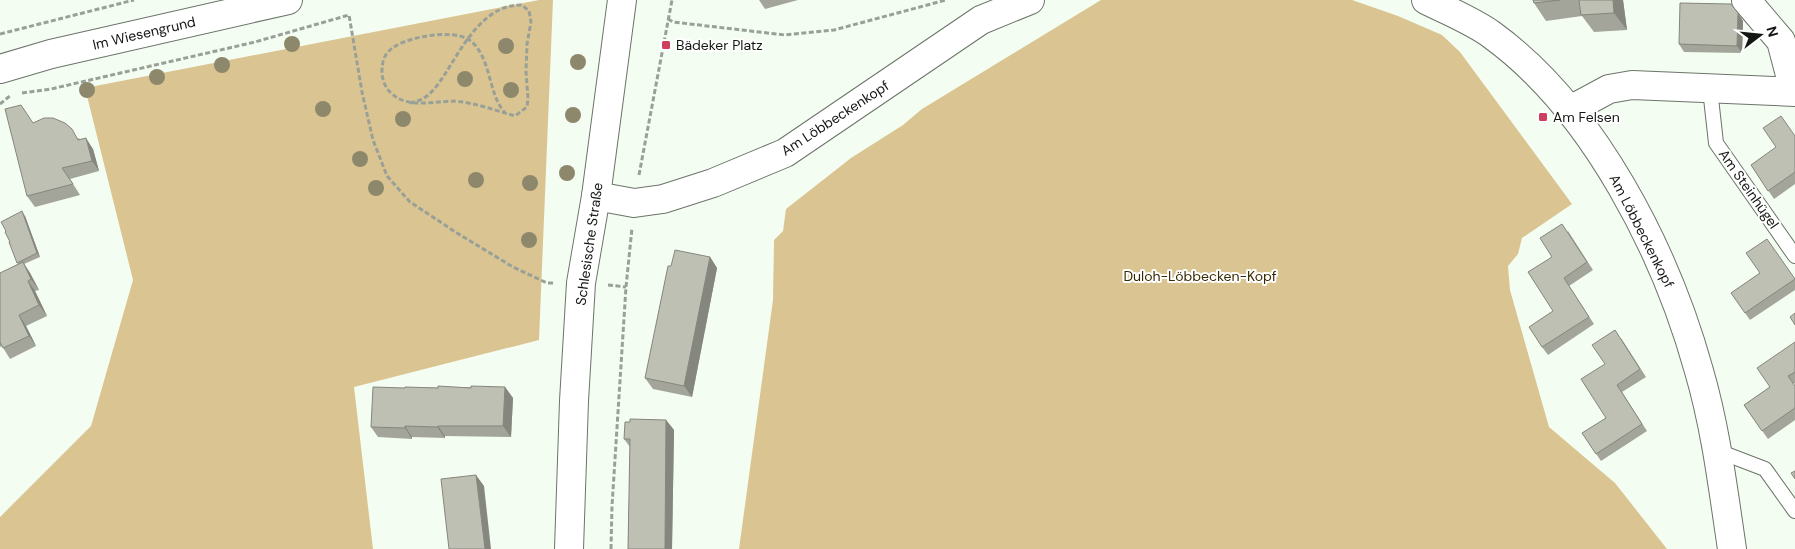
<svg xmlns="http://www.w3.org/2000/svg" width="1795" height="549" font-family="'DM Sans',sans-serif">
  <rect width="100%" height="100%" fill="#f4fdf1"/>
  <g fill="#dac592">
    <polygon points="539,0 553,0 539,340 354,387 373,549 0,549 0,517 91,426 133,280 85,88"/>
    <polygon points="1101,0 1352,0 1398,16 1442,35 1460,52 1572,204 1522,238 1518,254 1508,266 1510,290 1549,427 1615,483 1667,549 739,549 773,300 774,240 783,231 786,209 851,158 903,125 922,109"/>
  </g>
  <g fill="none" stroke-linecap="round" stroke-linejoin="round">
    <g stroke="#6c746a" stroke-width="16">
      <g id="service">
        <polyline points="1710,89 1716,143 1795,256"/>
        <polyline points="1718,451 1765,469 1795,511"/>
      </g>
    </g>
    <g stroke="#6c746a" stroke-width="30">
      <g id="minor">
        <path d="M 1426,0 C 1446,10 1475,22 1492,35 C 1594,109 1666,252 1699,371 C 1716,429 1723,489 1732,549"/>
        <polyline points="1746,0 1781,41 1790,75 1789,91"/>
        <polyline points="0,69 51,54 288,0"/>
        <polyline points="1570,110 1609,89 1632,85 1795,92"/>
        <polyline points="596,196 634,203 663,199 713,183 785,153 981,20 1030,0"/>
      </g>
    </g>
    <g stroke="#6c746a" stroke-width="30">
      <polyline id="secondary" points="569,549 574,401 581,283 596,196 622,0"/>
    </g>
    <g stroke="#99a097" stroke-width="3" stroke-dasharray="5 2.5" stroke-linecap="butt">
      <polyline points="668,19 673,22 785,35 834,30 946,0"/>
      <polyline points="0,34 134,0"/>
      <polyline points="22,93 51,89 255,42 349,15 362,92 373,140 387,176 410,202 457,233 513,267 547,283 554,283"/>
      <path d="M 410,103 C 414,102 418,101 422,99 C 432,94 439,83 445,74 C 463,46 484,4 522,5 L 529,11 L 531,22 L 527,44 L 526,72 L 528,98 L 527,107 L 515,116 C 498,111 481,105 463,102 C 440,98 409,112 390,92 C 385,87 382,79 382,72 C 382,64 383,57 389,51 C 402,37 451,29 468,39 C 492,55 487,93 505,113"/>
      <polyline points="0,104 11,95"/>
      <polyline points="639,175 672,0"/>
      <polyline points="608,285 626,287"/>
      <polyline points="611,549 612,506 626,287 632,228"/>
    </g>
    <use href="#service" stroke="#fff" stroke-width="14"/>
    <use href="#minor" stroke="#fff" stroke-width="28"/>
    <use href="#secondary" stroke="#fff" stroke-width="28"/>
  </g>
  <g fill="#8d886c">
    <circle cx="292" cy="44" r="8"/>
    <circle cx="506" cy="46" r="8"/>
    <circle cx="578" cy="62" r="8"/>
    <circle cx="222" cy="65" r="8"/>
    <circle cx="157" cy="77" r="8"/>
    <circle cx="465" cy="79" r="8"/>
    <circle cx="87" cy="90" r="8"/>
    <circle cx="511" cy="90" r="8"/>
    <circle cx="323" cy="109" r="8"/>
    <circle cx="573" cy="115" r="8"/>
    <circle cx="403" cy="119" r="8"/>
    <circle cx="360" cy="159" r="8"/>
    <circle cx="567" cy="173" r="8"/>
    <circle cx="476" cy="180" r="8"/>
    <circle cx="530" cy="183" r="8"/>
    <circle cx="376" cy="188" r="8"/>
    <circle cx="529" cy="240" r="8"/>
  </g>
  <g fill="#a3a59a">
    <polygon points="759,0 798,0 765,9"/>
    <polygon points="1533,0 1623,0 1627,30 1594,32 1582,16 1546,21 1534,3"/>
    <polygon points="1738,13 1743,21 1742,53 1684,52 1679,44"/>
    <polygon points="33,123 80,139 93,149 99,171 70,179 80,195 35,207 27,196"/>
    <polygon points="1795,136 1795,184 1774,199 1751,165"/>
    <polygon points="25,216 40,257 24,264 30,273 39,290 35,291 47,316 26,326 36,346 10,359 2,346 0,347 0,273 18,264 17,263"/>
    <polygon points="1568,231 1593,270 1569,286 1594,324 1548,355 1542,347 1553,311 1552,257"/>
    <polygon points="710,257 717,268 692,397 653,389 645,378 671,266"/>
    <polygon points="1760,273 1795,279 1795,290 1750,320 1731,293"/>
    <polygon points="1621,338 1646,377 1622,392 1647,431 1601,461 1582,433 1606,418"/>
    <polygon points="1795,342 1795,383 1794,384 1795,386 1795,420 1768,439 1744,405 1770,387"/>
    <polygon points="505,387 513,398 511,437 445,436 445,438 412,437 412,439 378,437 371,427 405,388"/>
    <polygon points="666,420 674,430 672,549 628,549 630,447 624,439"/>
  </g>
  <g fill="#85867d">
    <polygon points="1613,0 1623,0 1627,30 1614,13"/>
    <polygon points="1738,13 1743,21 1742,53 1737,46"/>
    <polygon points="86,138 93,149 99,171 92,161"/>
    <polygon points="22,211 25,216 40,257 37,253"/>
    <polygon points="710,257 717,268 692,397 684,386"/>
    <polygon points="23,262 30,273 39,290 31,279"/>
    <polygon points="28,281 35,291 47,316 39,305"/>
    <polygon points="19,315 26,326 36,346 29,336"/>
    <polygon points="505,387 513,398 511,437 503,426"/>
    <polygon points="666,420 674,430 672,549 665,549"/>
    <polygon points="405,426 412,437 412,439 405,428"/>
    <polygon points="438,426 445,436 445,438 437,427"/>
    <polygon points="476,475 484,486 491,549 485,549"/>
  </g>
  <g fill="#bec0b3" stroke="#85867d">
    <polygon points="1533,0 1560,0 1534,3"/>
    <polygon points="1579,0 1613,0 1614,13 1581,15"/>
    <polygon points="1680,3 1731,4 1738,13 1737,46 1679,44"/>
    <polygon points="21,105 33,123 44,118 53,118 65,123 72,129 78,140 86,138 92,161 62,168 73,184 27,196 5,109"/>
    <polygon points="1781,116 1795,136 1795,172 1768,191 1751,165 1776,147 1763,128"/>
    <polygon points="22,211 37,253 17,263 9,242 10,242 5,232 6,231 1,222"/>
    <polygon points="1562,224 1587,262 1564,278 1589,317 1542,347 1529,327 1553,311 1528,272 1552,257 1540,238"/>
    <polygon points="1767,239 1795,279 1745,313 1731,293 1760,273 1746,253"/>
    <polygon points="675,250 710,257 684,386 645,378 668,266 671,266"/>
    <polygon points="23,262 31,279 28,281 39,305 19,315 29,336 3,348 0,342 0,273"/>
    <polygon points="1795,313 1795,325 1790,317"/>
    <polygon points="1615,330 1640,369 1617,385 1642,424 1596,454 1582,433 1606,418 1581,379 1605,364 1592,345"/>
    <polygon points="1795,342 1795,372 1788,376 1795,386 1795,408 1762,431 1744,405 1770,387 1757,368"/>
    <polygon points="438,386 471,388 471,386 505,387 503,426 438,426 437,427 405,426 405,428 371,427 373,387 405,388 405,387 438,388"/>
    <polygon points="630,419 666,420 665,549 628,549 630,439 624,439 625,422 630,422"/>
    <polygon points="1795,471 1795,479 1791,473"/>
    <polygon points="476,475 485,549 449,549 441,479"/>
  </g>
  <g fill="#ce3e5d" stroke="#fff" stroke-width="2">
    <rect x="661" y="40" width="10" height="10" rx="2.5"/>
    <rect x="1538" y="112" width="10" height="10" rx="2.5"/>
  </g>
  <g text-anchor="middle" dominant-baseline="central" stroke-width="4" stroke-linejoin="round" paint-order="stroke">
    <g font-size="14" fill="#131612" stroke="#fff">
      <text transform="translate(144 33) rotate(-13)">Im Wiesengrund</text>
      <text transform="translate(835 118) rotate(-33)">Am Löbbeckenkopf</text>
      <text transform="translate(1749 189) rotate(55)">Am Steinhügel</text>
      <text transform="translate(1642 231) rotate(63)">Am Löbbeckenkopf</text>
      <text transform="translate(589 244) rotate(-82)">Schlesische Straße</text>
    </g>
    <g font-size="14" fill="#131612" stroke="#fff" text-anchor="start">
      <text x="676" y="45">Bädeker Platz</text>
      <text x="1553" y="117">Am Felsen</text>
    </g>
    <g font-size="14" fill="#382900" stroke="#fff">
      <text x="1200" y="276">Duloh-Löbbecken-Kopf</text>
    </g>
  </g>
  <g transform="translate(1760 35) rotate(74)" stroke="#ffffff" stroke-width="4" paint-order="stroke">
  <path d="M0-4L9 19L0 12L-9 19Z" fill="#131612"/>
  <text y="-8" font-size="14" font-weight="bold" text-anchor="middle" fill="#131612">N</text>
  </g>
</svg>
